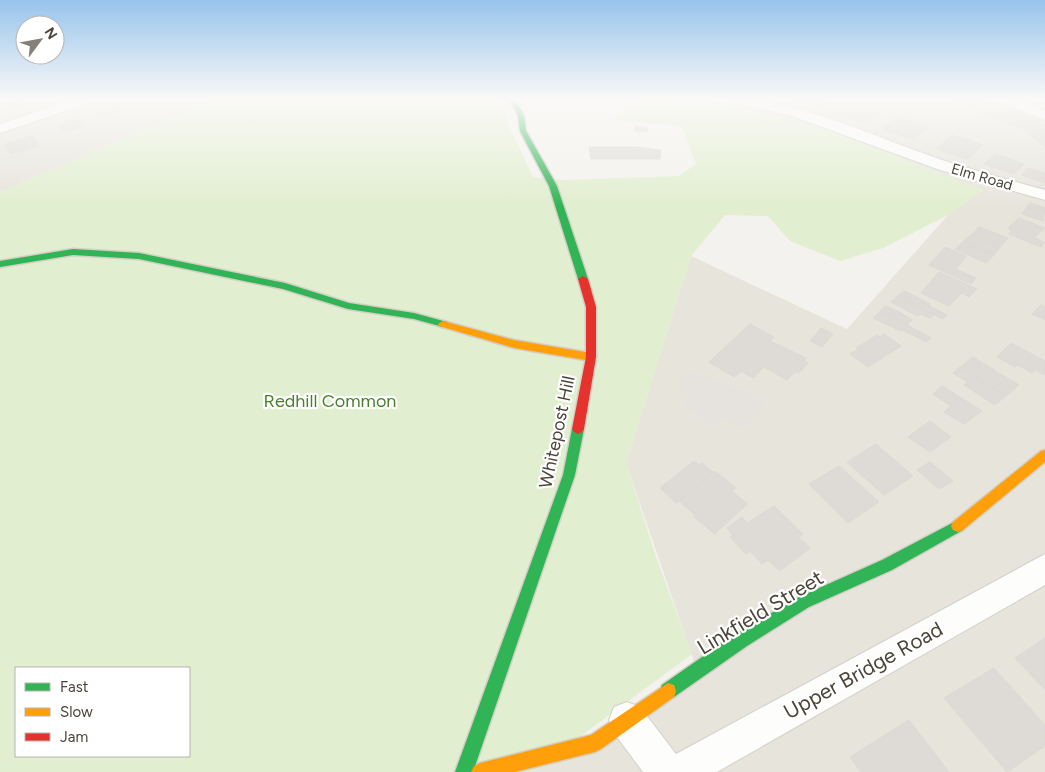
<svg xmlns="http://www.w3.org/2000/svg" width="1045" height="772" font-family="Figtree,sans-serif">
  <rect width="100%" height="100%" fill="#f4f2ee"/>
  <g fill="#e7e4dc">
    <polygon points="0,99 216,99 0,192"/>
    <polygon points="606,99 1045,99 1045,772 532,772 697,670 626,463 691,256 847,329 948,215 983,190 721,104"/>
  </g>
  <path fill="#e1eecf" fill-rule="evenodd" d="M 216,99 L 501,99 L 511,131 L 533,177 L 563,180 L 679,176 L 696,164 L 681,126 L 611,120 L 647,100 L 721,104 L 827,129 L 983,190 L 948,215 L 883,248 L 840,261 L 790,241 L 768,216 L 725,215 L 691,256 L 626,463 L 656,557 L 692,654 L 532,772 L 0,772 L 0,192 ZM 16,668 L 189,668 L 189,756 L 16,756 Z"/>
  <polygon fill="#e6e3df" points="692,371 745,391 766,404 741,430 723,418 714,427 681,405 692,395 677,385"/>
  <g fill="#dedbd6" stroke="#dcd9d4">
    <polygon points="15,99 28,99 22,106 7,107"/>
    <polygon points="792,99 837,99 827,105 842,110 854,102 882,111 864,123"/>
    <polygon points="949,99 982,99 1033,118 1045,125 1031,130 1045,128 1045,135 1042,136 1045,136 1045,148 1025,130"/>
    <polygon points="116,102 125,109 104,115 95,109"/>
    <polygon points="898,117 929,127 913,139 882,129"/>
    <polygon points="77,119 84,126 64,132 58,125"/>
    <polygon points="635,126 648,128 647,132 634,131"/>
    <polygon points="953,135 983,145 967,159 936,149"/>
    <polygon points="33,136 39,146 10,154 5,144"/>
    <polygon points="589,147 636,147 661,150 660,159 591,159"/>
    <polygon points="995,154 1024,164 1014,174 984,164"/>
    <polygon points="1028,168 1045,173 1045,183 1022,175"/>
    <polygon points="1030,203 1045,208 1043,221 1022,214"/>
    <polygon points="1019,218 1045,228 1034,238 1045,242 1041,247 1009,234 1012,230 1008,228"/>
    <polygon points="979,227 1008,238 1001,246 972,234"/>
    <polygon points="972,234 1001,246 994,255 963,242"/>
    <polygon points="963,242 994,255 986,263 955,249"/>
    <polygon points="945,247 966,256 956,269 976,278 971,284 929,265"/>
    <polygon points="939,272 977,289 969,297 962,293 949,306 921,293"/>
    <polygon points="904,291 930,304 928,305 947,315 943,319 898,296"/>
    <polygon points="898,296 934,315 930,318 920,314 918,316 891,302"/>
    <polygon points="1041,305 1045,307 1045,320 1032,314"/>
    <polygon points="886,306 901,313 912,320 907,325 880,311"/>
    <polygon points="880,311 907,325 931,338 926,342 903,330 901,331 873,318"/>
    <polygon points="750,324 774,337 770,341 806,358 804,360 808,363 800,372 795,372 787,380 764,367 753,378 741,371 734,377 709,362"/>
    <polygon points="821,328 833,334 822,347 810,341"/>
    <polygon points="884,334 901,346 868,367 850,354 859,349 856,348 877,335 880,337"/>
    <polygon points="1011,343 1045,361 1045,375 1035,370 1032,373 1018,365 1015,367 997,357"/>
    <polygon points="973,357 1019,385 1006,396 960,367"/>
    <polygon points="960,367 1006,396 995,405 964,385 968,382 953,373"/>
    <polygon points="942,386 982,411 964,424 944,412 951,406 933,394"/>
    <polygon points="930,421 951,437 930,452 908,437"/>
    <polygon points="876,444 913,476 884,495 847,462"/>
    <polygon points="694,461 699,465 702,463 714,473 676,503 660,488"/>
    <polygon points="930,462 953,481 939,489 917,470"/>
    <polygon points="839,466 879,502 848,523 809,484"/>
    <polygon points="715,471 736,488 695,515 679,501"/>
    <polygon points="731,490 747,504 715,534 694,517"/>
    <polygon points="774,506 803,534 798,537 810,548 780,571 768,560 762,564 750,551 746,554 730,537 733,535 727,528 742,517 747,523"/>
    <polygon points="1045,638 1045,690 1015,658"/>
    <polygon points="994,668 1045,725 1045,746 1007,772 944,698"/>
    <polygon points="909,720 949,772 861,772 850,757"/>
  </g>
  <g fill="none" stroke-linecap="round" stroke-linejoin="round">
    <g stroke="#d2d0cb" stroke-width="2">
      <g id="street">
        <polygon points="74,99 94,99 92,102 0,133 0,124"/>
        <path d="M 712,99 C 785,95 851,127 917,151 C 959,167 1002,178 1045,190 L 1045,200 L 940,170 L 789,115 L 744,105 L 719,103 Z"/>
        <polygon points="998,99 1016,99 1045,111 1045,120 1000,102"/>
        <polygon points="1045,554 1045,585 717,772 643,772 614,733 609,720 614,707 627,702 640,707 676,754"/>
      </g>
    </g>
    <g stroke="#d3cfc5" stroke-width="3">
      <g id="fast">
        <polygon points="509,99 515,99 524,116 526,131 557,186 588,279 586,281 583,282 578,279 549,186 520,131 518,116"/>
        <polygon points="73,249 139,253 285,283 349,303 414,313 447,322 448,324 443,327 414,319 348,309 283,289 139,259 73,255 0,267 0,261"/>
        <polygon points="578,424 582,426 584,429 575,475 473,772 455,772 563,475 572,429 574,426"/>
        <polygon points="958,520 963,522 965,526 963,530 892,570 809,607 747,646 674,697 668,699 662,697 660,691 662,685 735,634 799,597 882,560"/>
      </g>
    </g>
    <g stroke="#d3cfc5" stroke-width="3">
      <g id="slow">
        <polygon points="443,321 514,340 591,353 596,357 591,361 514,348 439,326 438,324"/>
        <polygon points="1045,450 1045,462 963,530 958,532 953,530 951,526 953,522 1041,451"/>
        <polygon points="668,683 674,685 676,691 674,697 601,749 595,752 515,772 471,772 474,766 480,763 591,735"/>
      </g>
    </g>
    <g stroke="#d3cfc5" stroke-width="3">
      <polygon id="jam" points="583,276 588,279 596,307 596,357 584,429 582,432 578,434 574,432 572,429 586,357 586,307 578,279"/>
    </g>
    <use href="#street" fill="#fdfdfc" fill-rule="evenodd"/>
    <use href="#fast" fill="#30b455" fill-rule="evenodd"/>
    <use href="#slow" fill="#ff9f0a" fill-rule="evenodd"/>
    <use href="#jam" fill="#e5322d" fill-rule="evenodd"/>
  </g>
  <linearGradient id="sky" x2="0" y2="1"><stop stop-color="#98c4ec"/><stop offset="0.48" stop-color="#faf9f7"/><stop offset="1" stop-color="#faf9f7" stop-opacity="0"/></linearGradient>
  <rect width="1045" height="207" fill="url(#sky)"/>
  <g text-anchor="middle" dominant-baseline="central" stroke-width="4.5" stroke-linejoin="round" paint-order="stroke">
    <g font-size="15" fill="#4b4439" stroke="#fff">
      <text transform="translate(982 177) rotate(16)">Elm Road</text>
    </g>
    <g font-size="18" fill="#4a7f2a" stroke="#fff">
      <text x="330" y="401">Redhill Common</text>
    </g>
    <g font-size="18" fill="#4b4439" stroke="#fff">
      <text transform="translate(557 432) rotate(-78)">Whitepost Hill</text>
    </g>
    <g font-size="21" fill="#4b4439" stroke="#fff">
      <text transform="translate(760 612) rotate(-31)">Linkfield Street</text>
      <text transform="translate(863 670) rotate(-29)">Upper Bridge Road</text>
    </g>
  </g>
  <rect x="15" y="667" width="175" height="90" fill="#ffffff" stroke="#b7b4b0"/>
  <rect x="25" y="683" width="25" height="8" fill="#30b455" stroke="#b7b4b0"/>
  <text x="60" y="692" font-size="15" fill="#4b4439">Fast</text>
  <rect x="25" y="708" width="25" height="8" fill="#ff9f0a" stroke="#b7b4b0"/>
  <text x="60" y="717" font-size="15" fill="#4b4439">Slow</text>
  <rect x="25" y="733" width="25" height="8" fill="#e5322d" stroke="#b7b4b0"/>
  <text x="60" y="742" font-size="15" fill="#4b4439">Jam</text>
  <g transform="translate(40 40) rotate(58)"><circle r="24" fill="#ffffff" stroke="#b7b4b0"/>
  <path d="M0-4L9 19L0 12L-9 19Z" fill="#868178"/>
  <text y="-8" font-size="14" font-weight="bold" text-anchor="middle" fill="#4b4439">N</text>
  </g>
</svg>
